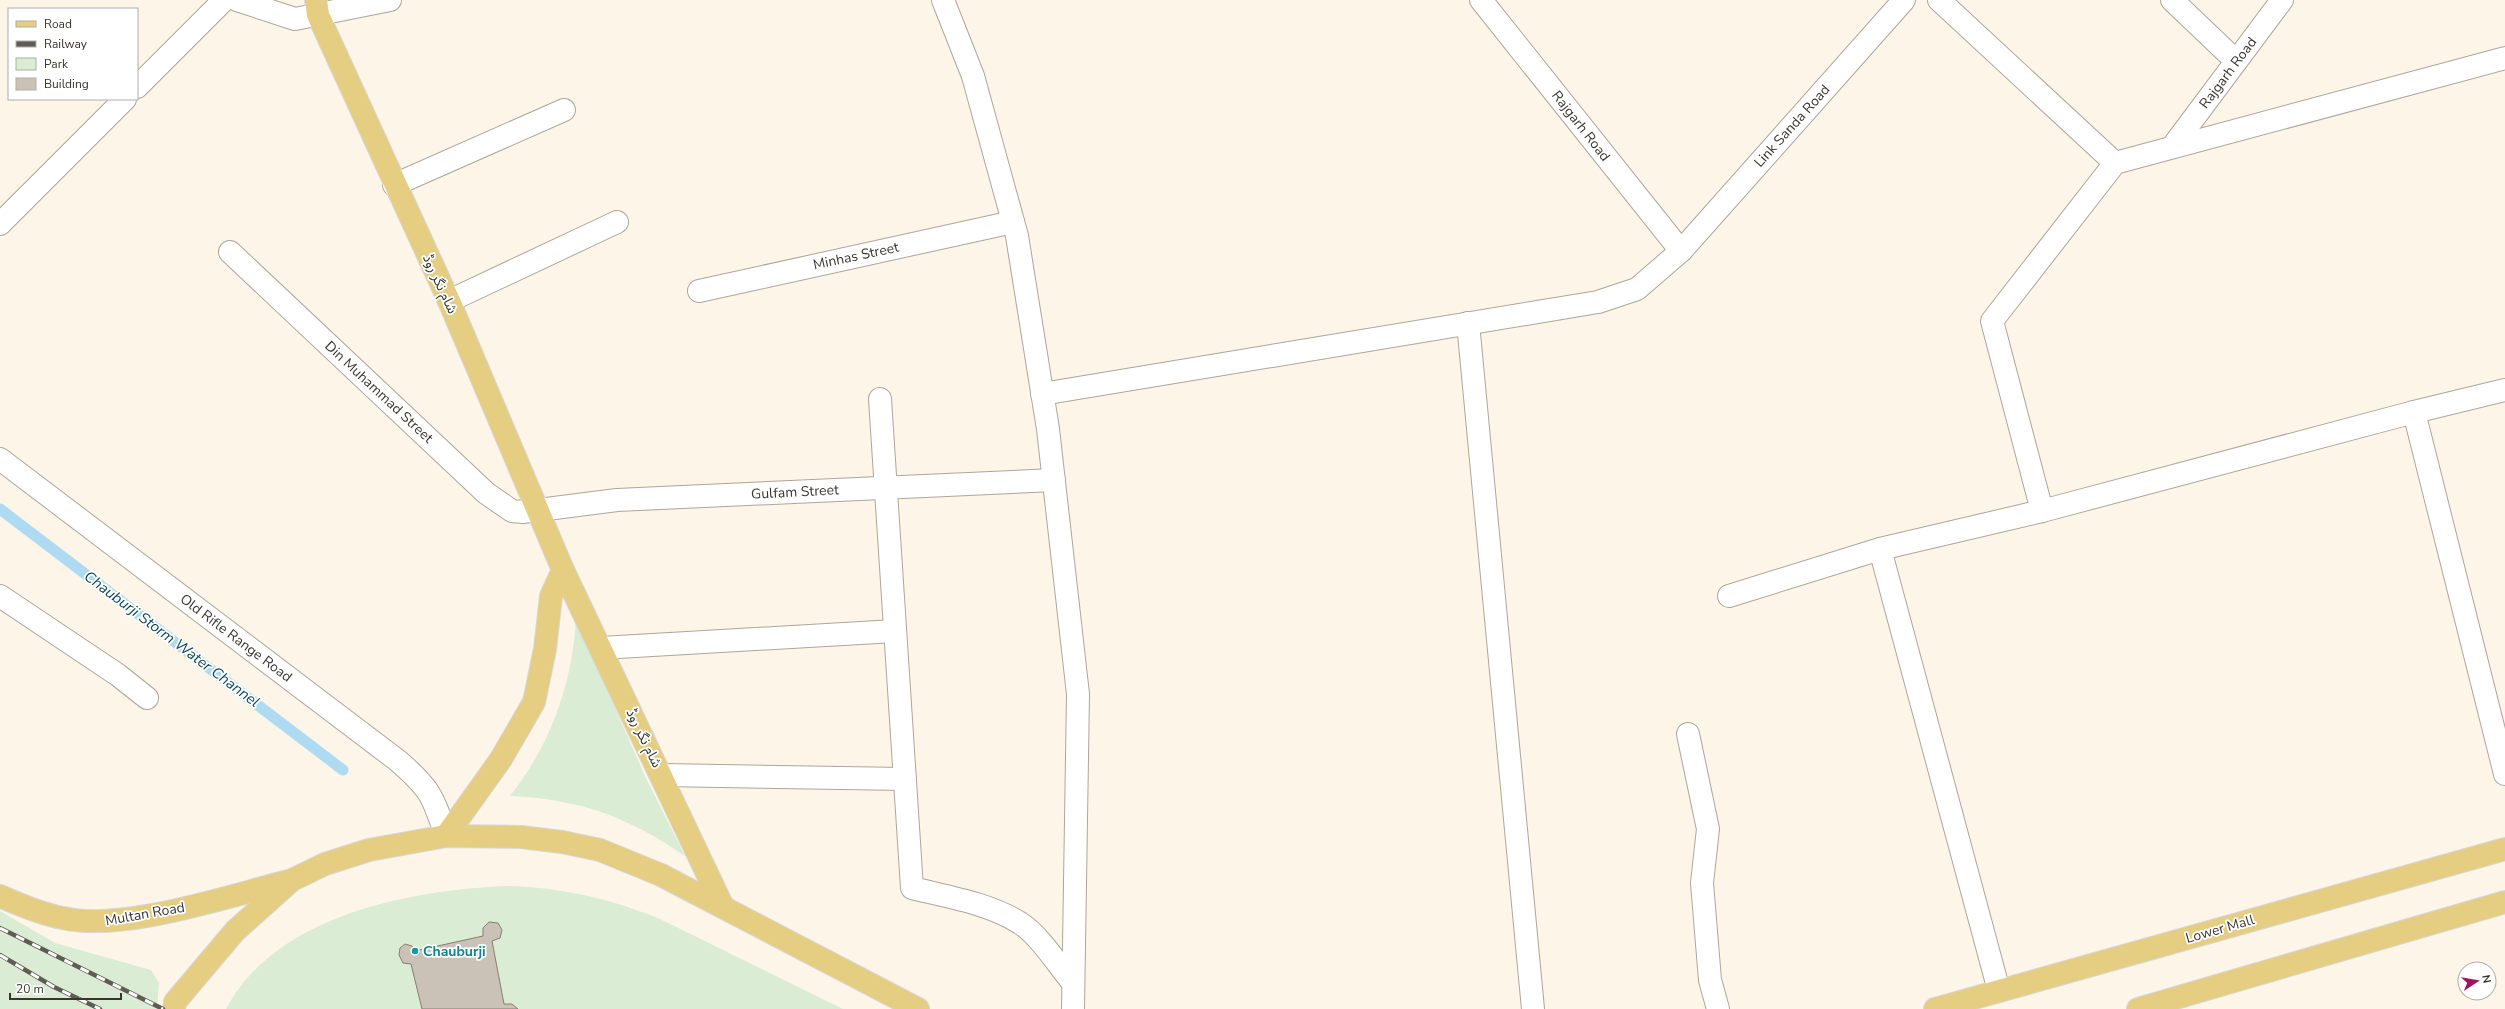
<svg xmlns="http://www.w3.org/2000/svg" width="2505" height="1009" font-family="'Nunito Sans','Noto Sans Arabic',sans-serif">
  <rect width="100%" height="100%" fill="#fdf5e8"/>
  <g fill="#daecd3">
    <path d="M 576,619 L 645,776 L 685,856 C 628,817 580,799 510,796 C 551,744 572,685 576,619 Z"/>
    <path d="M 507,886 C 559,887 612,899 660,919 L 843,1009 L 226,1009 C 275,915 411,890 507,886 Z"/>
    <polygon points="0,911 55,943 151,970 159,983 157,1009 0,1009"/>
  </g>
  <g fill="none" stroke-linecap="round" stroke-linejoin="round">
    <polyline stroke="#afdbf2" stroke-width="11" points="0,509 343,770"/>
  </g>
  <polygon fill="#cac2b6" stroke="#867e72" points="489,922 498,923 502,930 500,938 492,941 504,1004 512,1004 518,1009 422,1009 411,964 403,963 399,955 400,948 405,944 412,946 415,951 483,936 483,928"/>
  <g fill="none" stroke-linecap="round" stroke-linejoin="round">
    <g stroke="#aea69a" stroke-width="24">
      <g id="minor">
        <polyline points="237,0 295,19 390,0"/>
        <polyline points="943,0 973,76 1017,236 1048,429 1078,694 1073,1009"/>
        <polyline points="1481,0 1681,251"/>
        <polyline points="1939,0 2115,163"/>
        <polyline points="2172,0 2236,61"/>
        <polyline points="137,87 224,0"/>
        <polyline points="2173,146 2282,0"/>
        <polyline points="394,185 564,110"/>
        <polyline points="0,224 125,99"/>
        <polyline points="230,252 486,493 512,511 523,512 617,500 1054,480"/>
        <polyline points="699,291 1013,222"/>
        <polyline points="449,301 617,222"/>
        <polyline points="1468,323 1533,1009"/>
        <polyline points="2505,390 2414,412 2505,774"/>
        <polyline points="1042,394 1598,302 1637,289 1681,251 1904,0"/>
        <path d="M 880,399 L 912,888 C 948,897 988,903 1020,923 C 1041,937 1057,964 1073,983"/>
        <path d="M 0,459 L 397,760 C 430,788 433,796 446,836"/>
        <polyline points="2042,511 1992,321 2115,163 2505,58"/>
        <polyline points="1880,549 1999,991"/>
        <polyline points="0,596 118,675 147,698"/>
        <polyline points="1729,596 1880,549 2042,511 2414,412"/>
        <polyline points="601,648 895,631"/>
        <polyline points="1688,734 1708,829 1702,883 1710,980 1718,1009"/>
        <polyline points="662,775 905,779"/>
      </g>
    </g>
    <g stroke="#d7d7d6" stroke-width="24">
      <g id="major">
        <polyline points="316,0 318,15 449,301 563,570 723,907"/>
        <polyline points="446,836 501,759 534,702 545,649 551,596 563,570"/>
        <path d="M 0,896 C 20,905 41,914 63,918 C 123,932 228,896 289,881"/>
        <polyline points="174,1009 175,1002 235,931 292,880 325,864 369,850 446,836 521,837 562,842 600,850 661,875 918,1009"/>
        <polyline points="1935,1009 2505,849"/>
        <polyline points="2138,1009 2505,902"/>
      </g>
    </g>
    <use href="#minor" stroke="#fff" stroke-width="22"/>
    <use href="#major" stroke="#e5cd82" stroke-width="22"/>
    <g stroke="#605c55" stroke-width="4.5">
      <g id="rail">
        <polyline points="0,928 163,1009"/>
        <polyline points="0,955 54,987 100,1009"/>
      </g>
    </g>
    <use href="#rail" stroke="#fff" stroke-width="3" stroke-dasharray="9" stroke-linecap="butt"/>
  </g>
  <circle fill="#0f9aa8" stroke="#fff" stroke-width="1.5" cx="415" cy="951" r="4"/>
  <g text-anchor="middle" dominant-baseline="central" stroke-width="3.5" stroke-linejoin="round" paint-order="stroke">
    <g font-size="14" fill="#383530" stroke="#fff">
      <text transform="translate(2228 73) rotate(-53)">Rajgarh Road</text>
      <text transform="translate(1581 126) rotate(52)">Rajgarh Road</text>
      <text transform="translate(1792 126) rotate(-48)">Link Sanda Road</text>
      <text transform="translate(856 256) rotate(-12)">Minhas Street</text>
      <text transform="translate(440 284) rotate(65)">شام نگر روڈ</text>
      <text transform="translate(379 392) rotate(43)">Din Muhammad Street</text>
      <text transform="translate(795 492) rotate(-3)">Gulfam Street</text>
      <text transform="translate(236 638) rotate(37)">Old Rifle Range Road</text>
      <text transform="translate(644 738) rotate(64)">شام نگر روڈ</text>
      <text transform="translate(145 914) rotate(-10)">Multan Road</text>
      <text transform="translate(2220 929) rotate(-16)">Lower Mall</text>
    </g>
    <g font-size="14" font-weight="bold" fill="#0d838f" stroke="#fff" text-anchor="start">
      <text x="423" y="951">Chauburji</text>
    </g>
    <g font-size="15" font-style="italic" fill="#0b465e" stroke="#fff">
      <text transform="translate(172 639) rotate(37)">Chauburji Storm Water Channel</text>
    </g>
  </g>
  <rect x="8" y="8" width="130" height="92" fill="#ffffff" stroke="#afaeac"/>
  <rect x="16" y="21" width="20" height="6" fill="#e5cd82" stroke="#afaeac"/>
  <text x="44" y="28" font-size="12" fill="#383530">Road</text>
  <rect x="16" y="41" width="20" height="6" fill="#605c55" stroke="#afaeac"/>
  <text x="44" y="48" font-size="12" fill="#383530">Railway</text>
  <rect x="16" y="58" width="20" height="12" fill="#daecd3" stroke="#afaeac"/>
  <text x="44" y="68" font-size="12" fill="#383530">Park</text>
  <rect x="16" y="78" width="20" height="12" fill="#cac2b6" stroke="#afaeac"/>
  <text x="44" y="88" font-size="12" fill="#383530">Building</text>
  <g transform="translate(2477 981) rotate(78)"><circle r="19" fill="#ffffff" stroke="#afaeac"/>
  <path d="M0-3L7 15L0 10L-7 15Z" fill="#a1145d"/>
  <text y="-6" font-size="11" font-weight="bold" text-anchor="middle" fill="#383530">N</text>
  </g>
  <path d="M10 993v6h111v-6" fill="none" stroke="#383530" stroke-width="2"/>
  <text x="16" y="993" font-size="12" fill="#383530" stroke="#ffffff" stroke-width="3" paint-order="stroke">20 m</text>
</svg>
